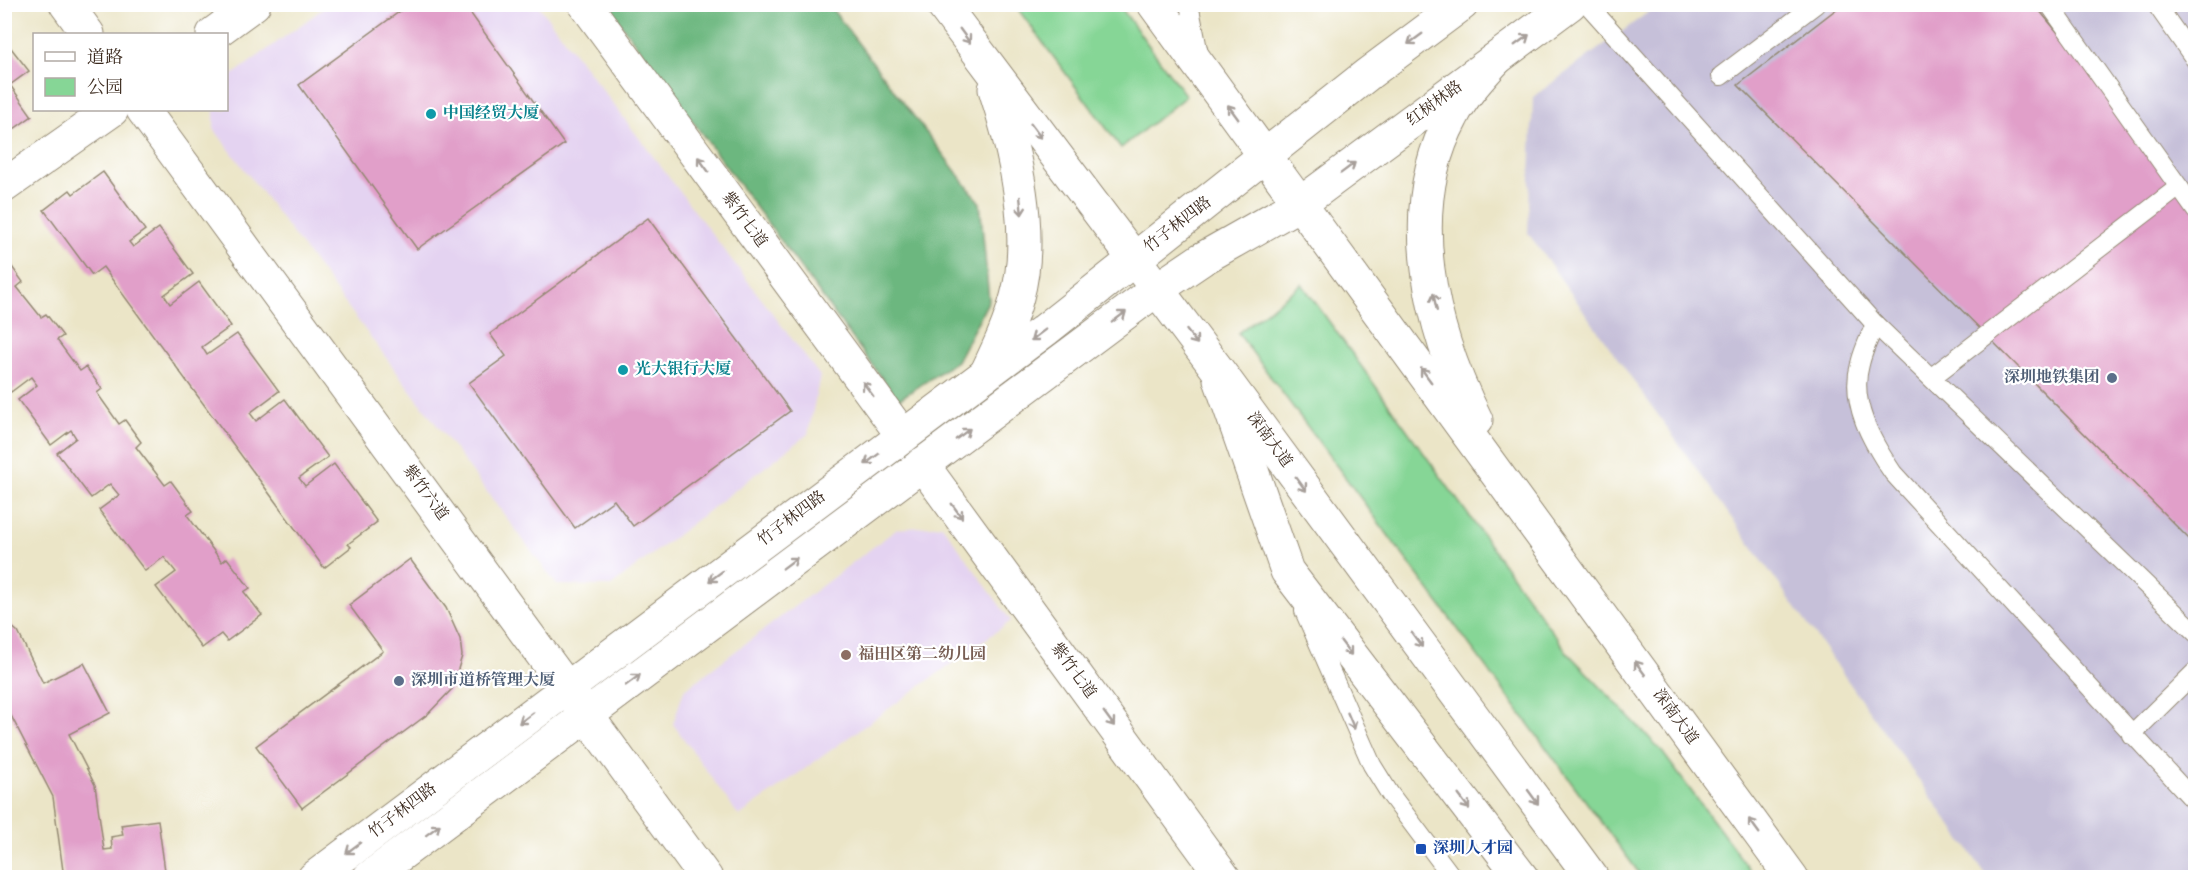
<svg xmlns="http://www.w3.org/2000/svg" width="2200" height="882" font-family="'IM FELL English','Noto Serif SC',serif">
  <rect width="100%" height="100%" fill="#fff"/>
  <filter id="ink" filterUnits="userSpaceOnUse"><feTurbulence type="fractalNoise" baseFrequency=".0167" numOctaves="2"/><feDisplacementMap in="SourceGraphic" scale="12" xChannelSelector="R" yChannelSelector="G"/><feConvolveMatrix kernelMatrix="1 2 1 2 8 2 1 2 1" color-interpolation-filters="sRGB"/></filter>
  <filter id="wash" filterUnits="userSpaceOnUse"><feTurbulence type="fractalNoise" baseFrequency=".008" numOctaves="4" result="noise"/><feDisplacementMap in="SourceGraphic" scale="24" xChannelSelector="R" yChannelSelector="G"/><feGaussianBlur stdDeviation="1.35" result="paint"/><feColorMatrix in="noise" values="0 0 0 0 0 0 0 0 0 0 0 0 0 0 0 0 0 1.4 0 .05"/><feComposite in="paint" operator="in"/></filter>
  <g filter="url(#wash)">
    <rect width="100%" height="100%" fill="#ebe5c7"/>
    <g fill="#e4d3f1">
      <polygon points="328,5 538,5 820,376 808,434 611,586 557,585 214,129 214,110 226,110 227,79"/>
      <polygon points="942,525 1011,621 739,816 673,724 684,690 897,529"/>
    </g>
    <polygon fill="#c6c0d9" points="1658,5 2195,5 2195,877 1988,877 1528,233 1533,97"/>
    <g fill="#86d696" stroke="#60805a" stroke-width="1.5">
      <polygon points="1015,5 1119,5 1186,96 1121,148"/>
      <polygon points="1302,284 1567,652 1660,749 1755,877 1642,877 1238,333"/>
    </g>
    <polygon fill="#6cb77f" stroke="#54704e" stroke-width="1.5" points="607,5 829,5 980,203 989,300 957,361 898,400"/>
    <g id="blocks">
      <g fill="#e19fc9">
        <polygon points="410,4 464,4 564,144 417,249 299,85"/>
        <polygon points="1843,4 2034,4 2140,132 2196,210 2196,546 1738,85"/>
        <polygon points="4,39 29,71 10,85 32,116 4,136"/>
        <polygon points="103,172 145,230 129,242 133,247 159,228 193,274 164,295 170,304 199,282 231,326 202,347 207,355 237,334 279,391 250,413 256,421 285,399 328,457 299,478 305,486 334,464 377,522 348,544 351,547 324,568 103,267 92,275 44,210 70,190 73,194"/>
        <polygon points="648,218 790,411 633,526 614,500 575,528 469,383 506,356 490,334"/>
        <polygon points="7,260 23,282 17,287 41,317 46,314 63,336 57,340 80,371 86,367 102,389 97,393 119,424 125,420 141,442 136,447 165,485 171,481 193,511 187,515 222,562 227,558 250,588 244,592 262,615 227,641 221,634 202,648 156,587 176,572 164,557 145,571 99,510 119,495 110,484 91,498 57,453 76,438 71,430 51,445 18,400 37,385 31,377 11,392 4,383 4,262"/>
        <polygon points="410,559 446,608 460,639 462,656 452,689 428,714 302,808 256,746 383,651 349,605"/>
        <polygon points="4,620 18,632 43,683 84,663 110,713 69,734 95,785 104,850 112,849 111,837 123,835 121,825 158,820 166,878 64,878 53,797 4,702"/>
      </g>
    </g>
  </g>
  <g filter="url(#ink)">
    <use href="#blocks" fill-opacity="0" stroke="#938872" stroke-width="1.5"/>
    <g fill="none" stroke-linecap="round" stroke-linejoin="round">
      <g stroke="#938872" stroke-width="20">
        <g id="lane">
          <polyline points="1189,4 1199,54"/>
          <polyline points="1587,4 1875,324 2196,633"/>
          <polyline points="2049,4 2196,211"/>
          <polyline points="2156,4 2196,61"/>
          <polyline points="1721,76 1816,4"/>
          <path d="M 1875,324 C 1870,337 1863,350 1860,364 C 1849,403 1872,442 1893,473 L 2196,803"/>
          <polyline points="1932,377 2179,187"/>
          <polyline points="1304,611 1372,765 1390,794 1453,878"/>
          <polyline points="2131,735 2196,671"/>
        </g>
      </g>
      <g stroke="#938872" stroke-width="35">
        <g id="street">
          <polyline points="66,4 88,34"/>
          <polyline points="585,4 903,436"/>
          <polyline points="213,34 254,4"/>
          <polyline points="143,110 706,878"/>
          <polyline points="4,186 112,110"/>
          <polyline points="922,464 1224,878"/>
        </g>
      </g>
      <g stroke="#938872" stroke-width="35">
        <g id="secondary">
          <polyline points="1220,379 1287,571 1522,878"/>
          <polyline points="314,878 1045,330 1368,74 1462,4"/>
          <polyline points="369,878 1156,290 1202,259 1301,203 1570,4"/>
        </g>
      </g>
      <g stroke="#938872" stroke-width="35">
        <g id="primary">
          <polyline points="942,4 1217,369 1592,878"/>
          <polyline points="1154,4 1792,878"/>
          <path d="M 986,374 C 998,349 1010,324 1017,297 C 1035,233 1015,151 995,89"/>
          <path d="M 1476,420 C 1431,330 1401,210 1452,117 C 1463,95 1480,77 1496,59"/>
        </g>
      </g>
      <use href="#lane" stroke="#fff" stroke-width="18"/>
      <use href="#street" stroke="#fff" stroke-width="33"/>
      <use href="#secondary" stroke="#fff" stroke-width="33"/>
      <use href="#primary" stroke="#fff" stroke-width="33"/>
    </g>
    <defs><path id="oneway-shaft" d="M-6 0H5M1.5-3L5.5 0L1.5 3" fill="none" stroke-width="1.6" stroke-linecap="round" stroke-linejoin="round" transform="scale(1.5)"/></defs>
    <g stroke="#a79f9a">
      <use href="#oneway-shaft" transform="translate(965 36) rotate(54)"/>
      <use href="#oneway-shaft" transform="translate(1415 39) rotate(144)"/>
      <use href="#oneway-shaft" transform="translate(1522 40) rotate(-36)"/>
      <use href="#oneway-shaft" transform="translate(1233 112) rotate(-126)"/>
      <use href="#oneway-shaft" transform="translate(1036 131) rotate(53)"/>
      <use href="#oneway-shaft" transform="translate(703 164) rotate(-126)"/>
      <use href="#oneway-shaft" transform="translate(1348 168) rotate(-37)"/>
      <use href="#oneway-shaft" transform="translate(1021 206) rotate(84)"/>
      <use href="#oneway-shaft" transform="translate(1435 302) rotate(-102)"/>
      <use href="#oneway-shaft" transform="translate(1119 317) rotate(-37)"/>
      <use href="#oneway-shaft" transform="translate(1038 335) rotate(143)"/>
      <use href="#oneway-shaft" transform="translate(1192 337) rotate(52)"/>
      <use href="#oneway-shaft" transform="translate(1426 375) rotate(-126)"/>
      <use href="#oneway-shaft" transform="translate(868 389) rotate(-126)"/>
      <use href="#oneway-shaft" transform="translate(963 434) rotate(-37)"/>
      <use href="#oneway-shaft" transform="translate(872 459) rotate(143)"/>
      <use href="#oneway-shaft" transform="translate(1301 484) rotate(54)"/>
      <use href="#oneway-shaft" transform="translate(957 511) rotate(54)"/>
      <use href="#oneway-shaft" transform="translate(790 563) rotate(-37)"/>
      <use href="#oneway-shaft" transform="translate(716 576) rotate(143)"/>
      <use href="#oneway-shaft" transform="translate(1417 640) rotate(54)"/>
      <use href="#oneway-shaft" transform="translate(1346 648) rotate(53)"/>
      <use href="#oneway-shaft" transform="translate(1640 668) rotate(-126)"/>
      <use href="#oneway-shaft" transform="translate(633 680) rotate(-37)"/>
      <use href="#oneway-shaft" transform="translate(526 718) rotate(143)"/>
      <use href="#oneway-shaft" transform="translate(1109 719) rotate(54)"/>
      <use href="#oneway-shaft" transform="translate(1351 721) rotate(67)"/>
      <use href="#oneway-shaft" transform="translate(1533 797) rotate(54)"/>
      <use href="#oneway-shaft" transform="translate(1464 802) rotate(53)"/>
      <use href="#oneway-shaft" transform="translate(1754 826) rotate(-126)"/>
      <use href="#oneway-shaft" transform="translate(433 830) rotate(-37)"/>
      <use href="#oneway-shaft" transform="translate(353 848) rotate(143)"/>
    </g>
  </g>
  <g fill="#0f9aa8" stroke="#fff" stroke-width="2">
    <circle cx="431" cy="114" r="6"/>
    <circle cx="623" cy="370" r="6"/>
  </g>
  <g fill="#5c6f8a" stroke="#fff" stroke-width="2">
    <circle cx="2112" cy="378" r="6"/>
    <circle cx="399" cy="681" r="6"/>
  </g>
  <circle fill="#8d6e63" stroke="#fff" stroke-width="2" cx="846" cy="655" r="6"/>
  <rect fill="#1a4fb4" stroke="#fff" stroke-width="2" x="1415" y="843" width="12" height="12" rx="3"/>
  <g text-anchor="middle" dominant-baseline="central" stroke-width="4.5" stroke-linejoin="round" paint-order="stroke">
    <g font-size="16" fill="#3b2a1e" stroke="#fff">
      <text transform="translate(1435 104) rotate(-36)">红树林路</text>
      <text transform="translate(744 220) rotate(54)">紫竹七道</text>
      <text transform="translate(1178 225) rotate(-38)">竹子林四路</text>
      <text transform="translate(1269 440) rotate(54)">深南大道</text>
      <text transform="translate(425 493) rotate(54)">紫竹六道</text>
      <text transform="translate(792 519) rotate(-37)">竹子林四路</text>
      <text transform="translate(1073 671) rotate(54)">紫竹七道</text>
      <text transform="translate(1675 717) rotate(54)">深南大道</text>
      <text transform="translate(403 811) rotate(-37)">竹子林四路</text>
    </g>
    <g font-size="16" font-weight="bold" fill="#0d838f" stroke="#fff" text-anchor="start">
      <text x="443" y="114">中国经贸大厦</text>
      <text x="635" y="370">光大银行大厦</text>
    </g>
    <g font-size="16" font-weight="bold" fill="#4e5e75" stroke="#fff" text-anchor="end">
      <text x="2100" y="378">深圳地铁集团</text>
      <text x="411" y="681" text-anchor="start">深圳市道桥管理大厦</text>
    </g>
    <g font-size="16" font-weight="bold" fill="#785e54" stroke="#fff" text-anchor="start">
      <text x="858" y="655">福田区第二幼儿园</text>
    </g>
    <g font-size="16" font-weight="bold" fill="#164399" stroke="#fff" text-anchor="start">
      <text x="1433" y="849">深圳人才园</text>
    </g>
  </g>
  <rect width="2200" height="882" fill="none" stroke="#fff" stroke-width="24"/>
  <rect x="33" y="33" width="195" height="78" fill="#ffffff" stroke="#b1aaa5" stroke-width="1.5"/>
  <rect x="45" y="52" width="30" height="9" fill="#ffffff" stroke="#b1aaa5" stroke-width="1.5"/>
  <text x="87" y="63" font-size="18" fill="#3b2a1e">道路</text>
  <rect x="45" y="78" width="30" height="18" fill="#86d696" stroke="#b1aaa5" stroke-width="1.5"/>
  <text x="87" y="93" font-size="18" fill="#3b2a1e">公园</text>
</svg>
